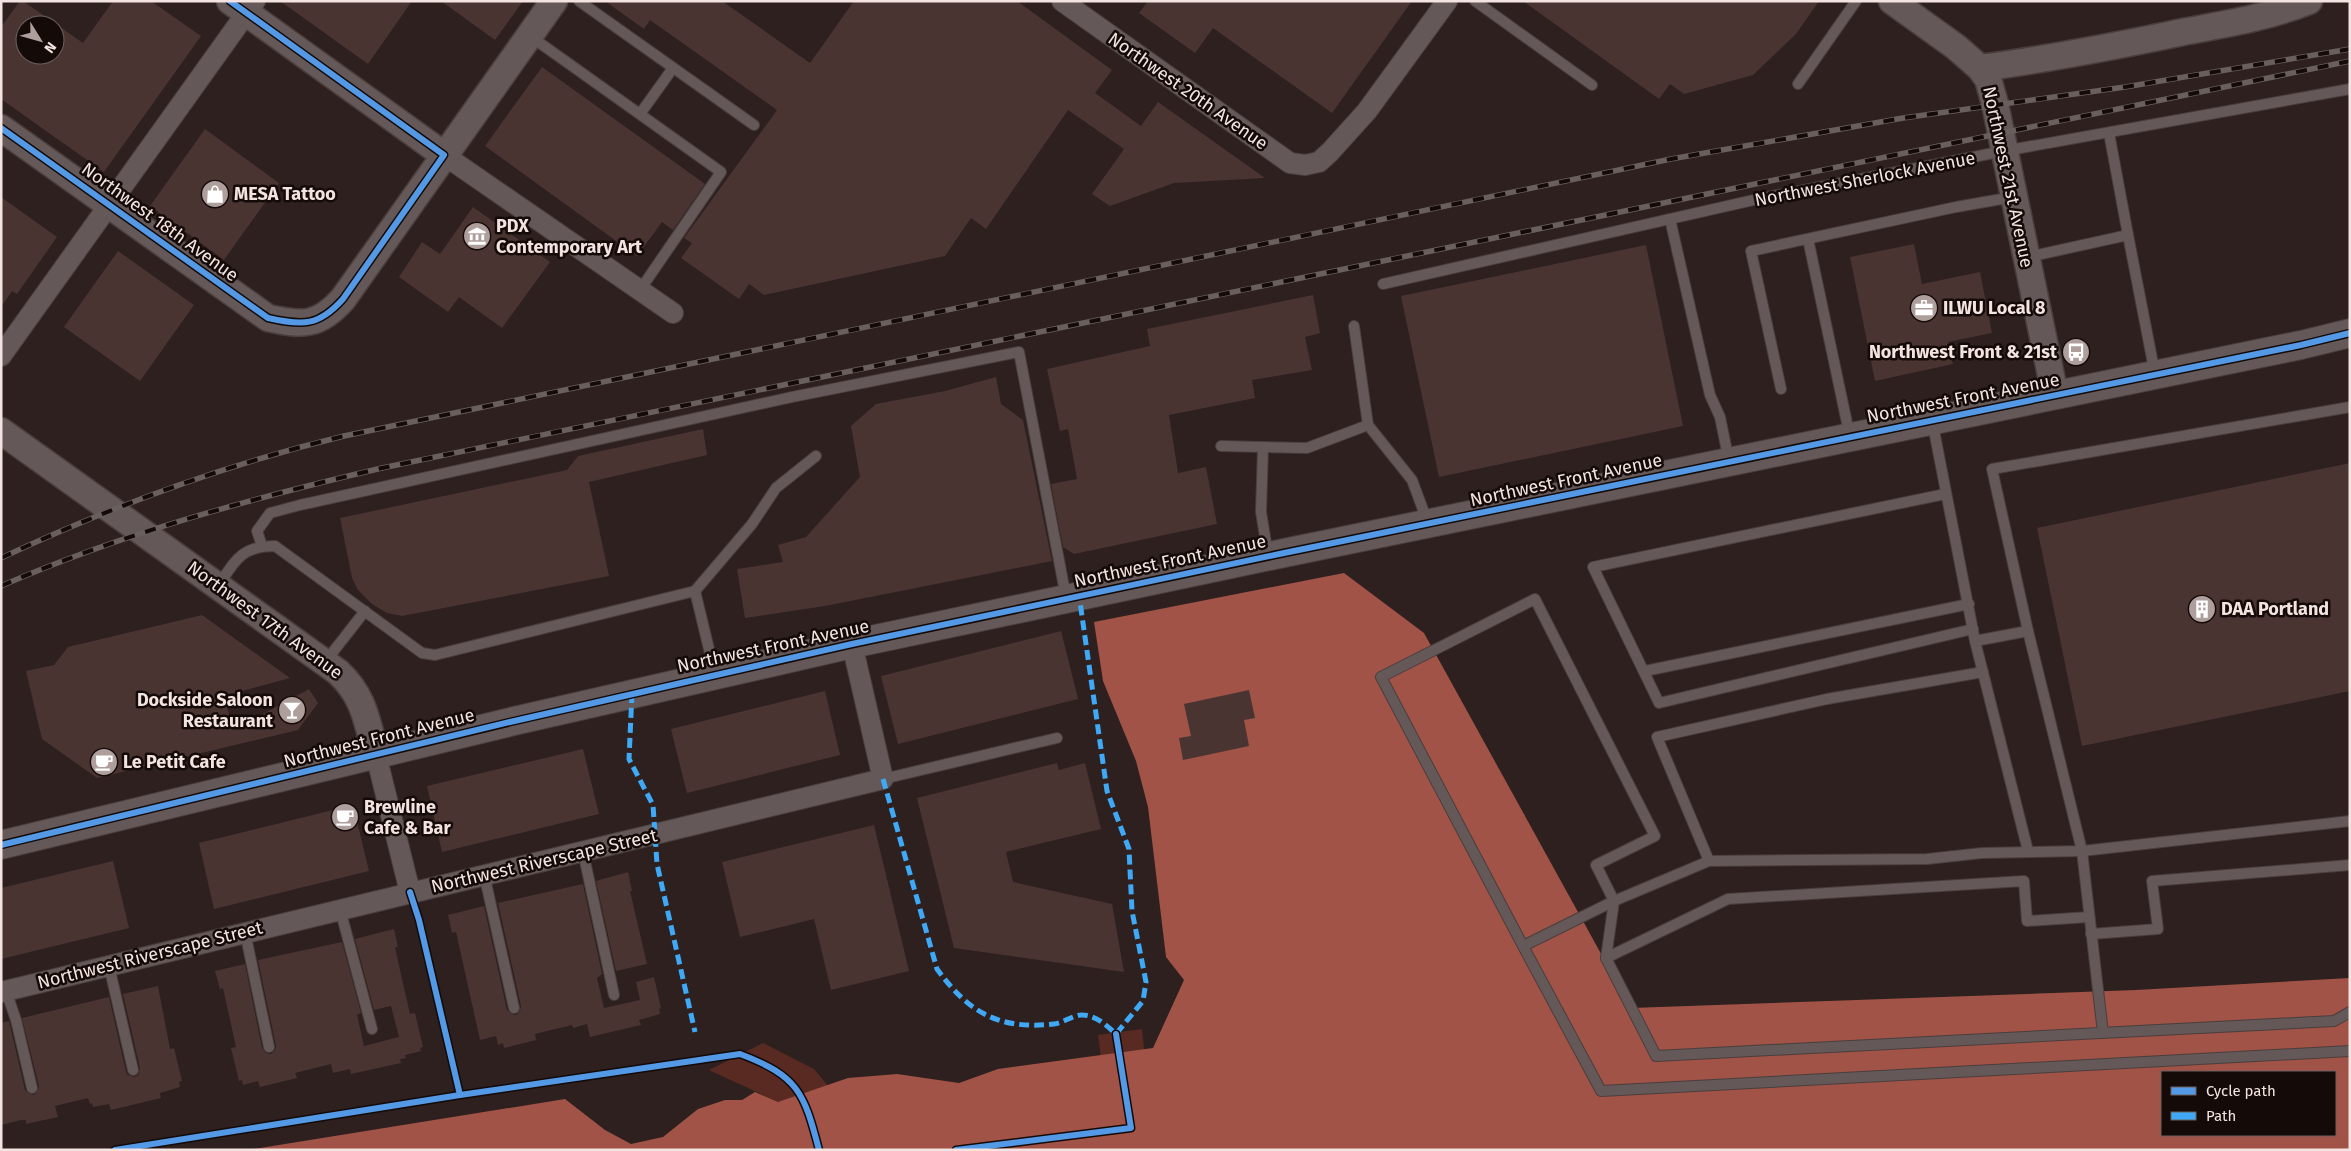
<svg xmlns="http://www.w3.org/2000/svg" width="2351" height="1151" font-family="'Fira Sans',sans-serif">
  <rect width="100%" height="100%" fill="#2d201f"/>
  <polygon fill="#582a22" points="1142,1029 1155,1150 780,1103 709,1070 763,1043 814,1069 829,1087 1106,1094 1098,1035"/>
  <path fill="#a15347" fill-rule="evenodd" d="M 1344,573 L 1424,633 L 1631,1008 L 2136,990 L 2350,978 L 2350,1150 L 247,1150 L 565,1099 L 605,1130 L 631,1144 L 663,1137 L 698,1109 L 725,1100 L 742,1100 L 755,1092 L 778,1102 L 848,1078 L 897,1074 L 959,1083 L 998,1069 L 1153,1048 L 1184,980 L 1166,957 L 1148,807 L 1136,761 L 1103,681 L 1094,622 ZM 2162,1072 L 2335,1072 L 2335,1135 L 2162,1135 Z"/>
  <g fill="#493431" fill-rule="evenodd">
    <path d="M 20,1 L 23,1 L 83,43 L 113,1 L 151,1 L 201,36 L 104,172 L 1,99 L 1,27 ZM 25,25 L 55,25 L 55,55 L 25,55 Z"/>
    <polygon points="280,1 412,1 368,64"/>
    <polygon points="441,1 523,1 495,40"/>
    <polygon points="605,1 722,1 810,63 854,1 1017,1 1112,70 1095,93 1141,126 1158,102 1265,178 1174,183 1110,206 1092,194 1124,149 1068,110 986,229 971,218 945,256 764,295 749,284 739,299 681,258 692,243 684,238 777,110 650,20 644,29"/>
    <polygon points="1148,1 1412,1 1332,113 1213,28 1195,53 1139,13"/>
    <polygon points="1523,1 1819,1 1796,34 1753,75 1684,94 1670,84 1659,99"/>
    <polygon points="542,67 705,184 673,230 662,222 637,256 485,146"/>
    <polygon points="205,129 279,183 224,260 150,206"/>
    <polygon points="1,197 57,237 17,294 12,291 1,307"/>
    <polygon points="473,207 550,262 502,328 459,297 448,312 399,277 422,242 440,254"/>
    <polygon points="1914,244 1922,284 1980,272 1992,333 1948,342 1953,364 1875,381 1850,257"/>
    <polygon points="1646,245 1683,426 1439,477 1401,296"/>
    <polygon points="118,251 194,305 140,381 64,327"/>
    <polygon points="1313,295 1320,333 1305,337 1312,370 1252,380 1255,398 1169,415 1178,473 1206,467 1217,524 1074,554 1063,547 1051,484 1077,479 1068,429 1060,431 1047,369 1150,346 1147,329"/>
    <polygon points="996,377 1001,404 1023,420 1052,561 825,606 745,618 737,569 783,562 778,545 806,537 860,477 851,426 876,404 945,391"/>
    <polygon points="703,429 707,455 589,482 609,576 402,616 387,613 372,604 358,590 352,578 340,518 567,470 578,456"/>
    <polygon points="2350,463 2350,691 2082,746 2037,528"/>
    <polygon points="202,615 290,678 224,696 233,730 309,689 318,703 298,730 97,778 42,739 26,671 54,665 68,647"/>
    <polygon points="1061,631 1078,699 898,744 881,676"/>
    <polygon points="1249,690 1255,718 1244,720 1249,746 1183,760 1179,738 1191,736 1184,704"/>
    <polygon points="825,691 840,755 687,793 671,729"/>
    <polygon points="583,749 599,814 442,852 427,786"/>
    <polygon points="1057,763 1059,770 1085,763 1101,829 1006,852 1013,882 1112,904 1124,972 954,948 917,798"/>
    <polygon points="353,805 369,871 214,909 199,843"/>
    <polygon points="874,825 909,971 831,990 814,919 740,937 722,862"/>
    <polygon points="113,861 129,928 1,959 1,888"/>
    <polygon points="628,872 632,891 630,891 647,964 616,971 596,881"/>
    <polygon points="583,884 602,974 597,978 604,1008 640,1000 636,982 654,977 661,1008 659,1009 660,1014 639,1020 641,1025 590,1037 587,1024 573,1028 572,1025 535,1034 536,1040 504,1048 503,1043 498,1045 496,1036 480,1040 456,932 452,933 448,915 484,906 507,1010 512,1014 516,1015 520,1010 521,1006 498,903"/>
    <polygon points="394,929 398,947 395,947 402,979 410,1014 415,1013 423,1047 420,1048 421,1051 405,1055 406,1058 400,1059 401,1063 351,1074 350,1069 333,1073 331,1064 295,1073 297,1078 260,1087 258,1081 243,1085 242,1080 239,1081 231,1048 236,1047 223,988 220,989 215,971 245,964 262,1048 266,1053 271,1054 275,1050 276,1046 258,960 342,942 361,1013 357,1015 364,1046 399,1037 391,1006 374,1010 355,939"/>
    <polygon points="158,986 170,1049 174,1048 182,1081 179,1082 180,1087 160,1093 161,1098 111,1110 109,1104 93,1107 92,1103 90,1104 88,1098 55,1106 58,1117 26,1124 26,1120 21,1120 1,1125 1,1023 9,1021 25,1090 30,1094 34,1095 38,1090 39,1086 22,1018 109,997 126,1072 128,1075 134,1077 138,1075 140,1068 123,994"/>
  </g>
  <g fill="none" stroke-linecap="round" stroke-linejoin="round">
    <g stroke="#4a3e3d" stroke-width="12">
      <g id="service">
        <polyline points="579,1 754,125"/>
        <polyline points="1475,1 1592,85"/>
        <polyline points="530,36 721,172 640,290"/>
        <polyline points="1798,84 1856,1"/>
        <polyline points="640,114 673,68"/>
        <polyline points="1670,219 1710,395 1720,417 1729,461"/>
        <polyline points="2128,235 2155,374"/>
        <polyline points="1808,239 1850,437"/>
        <polyline points="2028,257 2128,235 2109,133"/>
        <polyline points="1383,284 1758,199 2004,151 2350,89"/>
        <polyline points="1354,326 1368,425 1412,480 1428,523"/>
        <polyline points="1781,389 1751,251 1956,207 2013,197"/>
        <polyline points="1932,420 1975,641 2028,851"/>
        <polyline points="1221,446 1307,448 1368,425"/>
        <polyline points="1263,447 1261,512 1268,555"/>
        <polyline points="1945,494 1593,567 1659,703 1973,629"/>
        <polyline points="262,546 257,531 270,513 300,505 792,397 1019,352 1066,597"/>
        <path d="M 218,586 C 235,561 241,546 275,546 L 422,653 L 435,655 L 695,591 L 715,674"/>
        <polyline points="695,591 752,524 776,488 816,456"/>
        <polyline points="2028,631 2082,851 2103,1033"/>
        <polyline points="1975,641 2028,631 1992,469 2350,407"/>
        <polyline points="325,662 365,611"/>
        <polyline points="1645,671 1969,604"/>
        <polyline points="883,779 1057,738"/>
        <polyline points="2350,821 2082,851 1982,853 1927,859 1709,861 1614,901 1523,946 1601,1091 2350,1051"/>
        <polyline points="583,852 614,995"/>
        <polyline points="1709,861 1657,737 1827,699 1983,672"/>
        <polyline points="484,874 514,1008"/>
        <polyline points="340,909 372,1029"/>
        <polyline points="245,932 269,1047"/>
        <polyline points="2091,934 2158,929 2152,881 2350,865"/>
        <polyline points="1523,946 1381,677 1535,599 1655,836 1596,865 1614,901 1606,958 1728,899 2024,881 2027,921 2089,917"/>
        <polyline points="1606,958 1656,1056 2334,1021 2350,1012"/>
        <polyline points="109,966 133,1070"/>
        <polyline points="6,991 16,1020 32,1088"/>
      </g>
    </g>
    <g stroke="#4a3e3d" stroke-width="22">
      <g id="minor">
        <polyline points="1062,1 1290,163 1305,165 1319,162 1330,152 1367,111 1447,1"/>
        <polyline points="444,155 673,313"/>
        <polyline points="1,356 255,1"/>
        <polyline points="376,755 410,892"/>
        <polyline points="1,992 883,779 852,644"/>
      </g>
    </g>
    <g stroke="#4a3e3d" stroke-width="29">
      <g id="tertiary">
        <polyline points="230,1 444,155"/>
        <polyline points="1892,1 1956,47 1980,68 1988,79 1995,104 2055,395"/>
        <path d="M 1980,68 C 2049,59 2116,46 2183,32 C 2226,24 2269,17 2309,1"/>
        <path d="M 1,128 L 268,318 C 303,326 319,326 343,299 L 554,1"/>
        <path d="M 1,431 L 338,672 C 364,696 367,721 376,755"/>
      </g>
    </g>
    <g stroke="#4a3e3d" stroke-width="30">
      <polyline id="secondary" points="1,845 510,722 852,644 1284,553 2301,345 2350,333"/>
    </g>
    <use href="#service" stroke="#645958" stroke-width="10"/>
    <use href="#minor" stroke="#645958" stroke-width="20"/>
    <use href="#tertiary" stroke="#645958" stroke-width="26"/>
    <use href="#secondary" stroke="#645958" stroke-width="28"/>
    <g stroke="#695f5d" stroke-width="5.5">
      <g id="rail">
        <path d="M 1,558 C 110,507 227,464 344,436 L 1671,159 L 1903,118 L 2125,87 L 2350,49"/>
        <path d="M 1,586 C 123,533 253,498 382,468 L 2350,61"/>
      </g>
    </g>
    <use href="#rail" stroke="#140a08" stroke-width="4" stroke-dasharray="11" stroke-linecap="butt"/>
    <g stroke="#3fa9f5" stroke-width="5" stroke-dasharray="10 5" stroke-linecap="butt">
      <polyline points="632,693 629,759 653,805 657,864 695,1032"/>
      <path d="M 883,779 L 937,969 C 969,1013 999,1030 1054,1024 C 1064,1023 1074,1014 1083,1015 C 1097,1016 1106,1025 1116,1034 L 1143,1001 L 1146,982 L 1132,911 L 1129,849 L 1107,791 L 1079,595"/>
    </g>
    <g stroke="#140a08" stroke-width="9">
      <g id="cycleway">
        <path d="M 1,128 L 268,318 C 303,326 319,326 343,299 L 444,155 L 230,1"/>
        <polyline points="1,845 510,722 852,644 1284,553 2301,345 2350,333"/>
        <polyline points="410,892 419,920 460,1095"/>
        <path d="M 115,1150 L 460,1095 L 740,1054 C 798,1076 804,1092 819,1150"/>
        <polyline points="956,1150 1131,1128 1116,1034"/>
      </g>
    </g>
    <use href="#cycleway" stroke="#5399e6" stroke-width="6"/>
  </g>
  <defs>
    <g id="shop-disc" transform="scale(1.4375)"><circle r="9.5" fill="#ae9f9d" stroke="#140a08"/><path d="M-5-2.5h2.3a2.7 3.5 0 0 1 5.4 0H5L5.5 6h-11ZM-1.5-2.5h3a1.5 2.3 0 0 0-3 0Z" fill="#fff"/></g>
    <g id="museum-disc" transform="scale(1.4375)"><circle r="9.5" fill="#ae9f9d" stroke="#140a08"/><path d="M0-6L6-3V-2H-6V-3ZM-5-1h2V3h-2ZM-1-1h2V3h-2ZM3-1h2V3H3ZM-6 4H6V6H-6Z" fill="#fff"/></g>
    <g id="office-disc" transform="scale(1.4375)"><circle r="9.5" fill="#ae9f9d" stroke="#140a08"/><path d="M-6-3h4V-5.5h4V-3h4V5H-6ZM-1-4.5V-3h2v-1.5ZM-6 0V1H6V0Z" fill="#fff"/></g>
    <g id="bus-disc" transform="scale(1.4375)"><circle r="9.5" fill="#ae9f9d" stroke="#140a08"/><path d="M-5-6H5V4H4V6H2V4H-2V6H-4V4H-5ZM-3.5-4V0h7V-4ZM-3.5 1.2v1.5H-2V1.2ZM2 1.2v1.5H3.5V1.2Z" fill="#fff"/></g>
    <g id="building-disc" transform="scale(1.4375)"><circle r="9.5" fill="#ae9f9d" stroke="#140a08"/><path d="M-4-6H4V6H1V3H-1V6H-4ZM-2.5-4.3h1.7v1.8h-1.7ZM.8-4.3h1.7v1.8H.8ZM-2.5-1h1.7V.8h-1.7ZM.8-1h1.7V.8H.8Z" fill="#fff"/></g>
    <g id="bar-disc" transform="scale(1.4375)"><circle r="9.5" fill="#ae9f9d" stroke="#140a08"/><path d="M-6-5H6L.8 .8V4.5H3.5V6h-7V4.5H-.8V.8Z" fill="#fff"/></g>
    <g id="cafe-disc" transform="scale(1.4375)"><circle r="9.5" fill="#ae9f9d" stroke="#140a08"/><path d="M-5.5-4.5H6V0H3Q3 3.5 0 3.5H-2.5Q-5.5 3.5-5.5 0ZM3-3.2v2h1.7v-2ZM-6 4.5H4V6H-6Z" fill="#fff"/></g>
  </defs>
  <g fill-rule="evenodd">
    <use href="#shop-disc" x="215" y="194"/>
    <use href="#museum-disc" x="477" y="236"/>
    <use href="#office-disc" x="1924" y="308"/>
    <use href="#bus-disc" x="2076" y="352"/>
    <use href="#building-disc" x="2202" y="609"/>
    <use href="#bar-disc" x="292" y="710"/>
    <use href="#cafe-disc" x="104" y="762"/>
    <use href="#cafe-disc" x="345" y="817"/>
  </g>
  <g text-anchor="middle" dominant-baseline="central" stroke-width="5" stroke-linejoin="round" paint-order="stroke">
    <g font-size="18" fill="#f4e4e1" stroke="#140a08">
      <text transform="translate(1188 91) rotate(35)">Northwest 20th Avenue</text>
      <text transform="translate(2008 177) rotate(78)">Northwest 21st Avenue</text>
      <text transform="translate(1865 179) rotate(-11)">Northwest Sherlock Avenue</text>
      <text transform="translate(160 222) rotate(36)">Northwest 18th Avenue</text>
      <text transform="translate(1963 398) rotate(-11)">Northwest Front Avenue</text>
      <text transform="translate(1566 480) rotate(-12)">Northwest Front Avenue</text>
      <text transform="translate(1170 561) rotate(-12)">Northwest Front Avenue</text>
      <text transform="translate(265 620) rotate(36)">Northwest 17th Avenue</text>
      <text transform="translate(773 646) rotate(-12)">Northwest Front Avenue</text>
      <text transform="translate(379 738) rotate(-14)">Northwest Front Avenue</text>
      <text transform="translate(544 861) rotate(-13)">Northwest Riverscape Street</text>
      <text transform="translate(150 955) rotate(-14)">Northwest Riverscape Street</text>
    </g>
    <g font-size="18" font-weight="bold" fill="#f4e4e1" stroke="#140a08" text-anchor="start">
      <text x="234" y="194">MESA Tattoo</text>
      <text x="496" y="226">PDX<tspan x="496" dy="21">Contemporary Art</tspan></text>
      <text x="1943" y="308">ILWU Local 8</text>
      <text x="2057" y="352" text-anchor="end">Northwest Front &amp; 21st</text>
      <text x="2221" y="609">DAA Portland</text>
      <text x="273" y="700" text-anchor="end">Dockside Saloon<tspan x="273" dy="21">Restaurant</tspan></text>
      <text x="123" y="762">Le Petit Cafe</text>
      <text x="364" y="807">Brewline<tspan x="364" dy="21">Cafe &amp; Bar</tspan></text>
    </g>
  </g>
  <rect width="2351" height="1151" fill="none" stroke="#f4e4e1" stroke-width="5"/>
  <rect x="2161" y="1071" width="175" height="65" fill="#140a08" stroke="#6e615f"/>
  <rect x="2171" y="1087" width="25" height="8" fill="#5399e6" stroke="#6e615f"/>
  <text x="2206" y="1096" font-size="15" fill="#f4e4e1">Cycle path</text>
  <rect x="2171" y="1112" width="25" height="8" fill="#3fa9f5" stroke="#6e615f"/>
  <text x="2206" y="1121" font-size="15" fill="#f4e4e1">Path</text>
  <g transform="translate(40 40) rotate(127)"><circle r="24" fill="#140a08" stroke="#6e615f"/>
  <path d="M0-4L9 19L0 12L-9 19Z" fill="#ae9f9d"/>
  <text y="-8" font-size="14" font-weight="bold" text-anchor="middle" fill="#f4e4e1">N</text>
  </g>
</svg>
